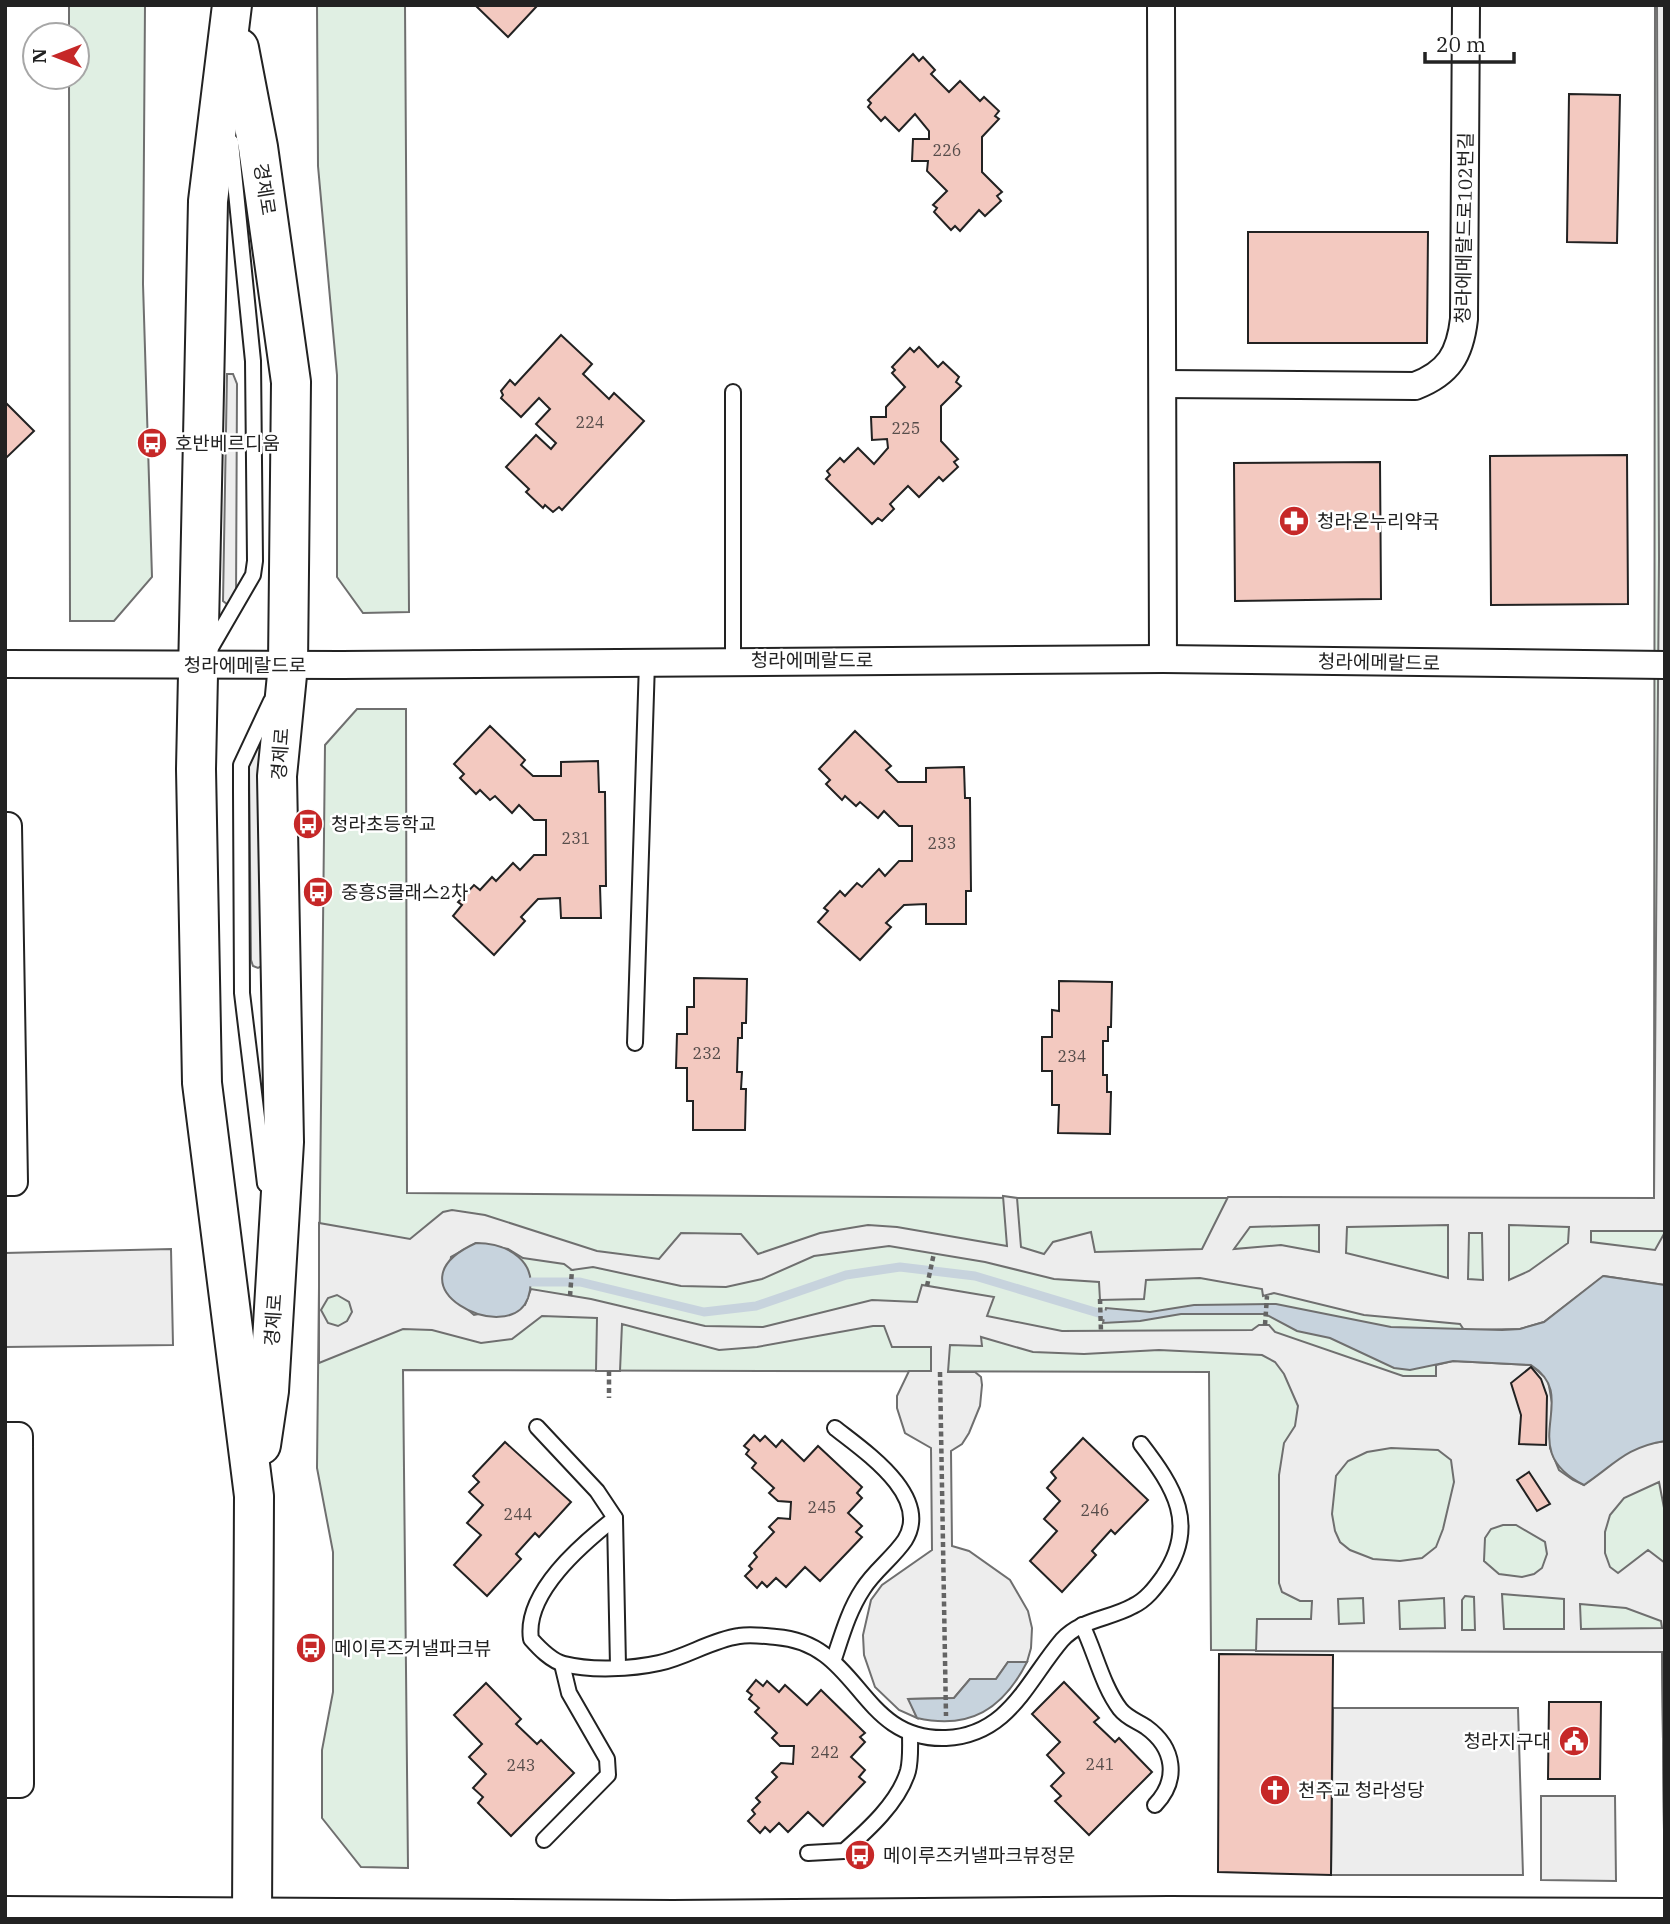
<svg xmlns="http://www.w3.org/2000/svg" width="1670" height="1924" font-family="'IBM Plex Serif','Noto Sans KR',serif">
  <rect width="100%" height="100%" fill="#fff"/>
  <g fill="#e0efe3" stroke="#6f6f6f" stroke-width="2">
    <polygon points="69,5 145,5 143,284 152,577 114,621 70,621 69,77 77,77 77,35 69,35"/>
    <polygon points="317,5 405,5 409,612 363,613 337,577 337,375 318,166"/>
    <polygon points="1655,5 1665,5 1665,1919 1662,1652 1211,1650 1209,1372 403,1370 408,1868 361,1867 322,1818 322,1750 333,1692 333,1552 317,1468 325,745 357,709 406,709 407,1193 1017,1198 1654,1198"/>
  </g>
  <g fill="#ededed" stroke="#6f6f6f" stroke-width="2" fill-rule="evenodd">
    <path d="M 1657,5 L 1665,5 L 1665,1231 L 1591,1231 L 1591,1242 L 1655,1250 L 1665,1232 L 1665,1285 L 1604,1276 L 1544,1322 L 1520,1329 L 1464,1330 L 1460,1324 L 1364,1315 L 1274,1293 L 1263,1296 L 1262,1289 L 1200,1278 L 1146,1280 L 1144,1299 L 1100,1300 L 1099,1282 L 1054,1279 L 985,1262 L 889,1246 L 814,1256 L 762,1279 L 726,1287 L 681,1286 L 593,1267 L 572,1270 L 564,1264 L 523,1258 L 508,1249 L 476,1243 L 451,1257 L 446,1291 L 474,1315 L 525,1305 L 531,1289 L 591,1299 L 705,1326 L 763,1327 L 872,1300 L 917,1302 L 922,1285 L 994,1297 L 987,1316 L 1062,1331 L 1252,1330 L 1259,1325 L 1269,1325 L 1275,1332 L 1403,1376 L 1436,1376 L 1436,1365 L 1453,1361 L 1531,1365 L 1548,1380 L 1552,1403 L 1550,1448 L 1559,1470 L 1573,1480 L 1584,1485 L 1618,1458 L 1641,1445 L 1665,1441 L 1665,1513 L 1659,1482 L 1624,1498 L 1610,1515 L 1605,1532 L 1605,1553 L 1610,1567 L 1618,1573 L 1648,1550 L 1665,1563 L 1665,1919 L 1662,1652 L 1256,1651 L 1257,1619 L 1311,1619 L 1312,1601 L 1300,1601 L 1282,1592 L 1279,1583 L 1279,1475 L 1284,1443 L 1295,1426 L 1298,1406 L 1284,1374 L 1275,1362 L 1262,1355 L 1159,1350 L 1084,1354 L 1033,1352 L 981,1337 L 982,1346 L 950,1345 L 948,1372 L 975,1372 L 981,1377 L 982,1385 L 980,1406 L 969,1433 L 962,1444 L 951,1451 L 952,1546 L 969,1551 L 1010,1580 L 1028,1611 L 1032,1628 L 1031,1648 L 1027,1662 L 1008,1662 L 996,1679 L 970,1679 L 954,1698 L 909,1699 L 917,1718 L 899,1710 L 875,1687 L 864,1655 L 863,1635 L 871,1600 L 882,1585 L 932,1550 L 931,1448 L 905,1433 L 897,1408 L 897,1396 L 909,1371 L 931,1371 L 931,1347 L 892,1347 L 884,1326 L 873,1326 L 757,1347 L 719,1350 L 622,1324 L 620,1371 L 596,1371 L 597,1318 L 542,1316 L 512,1339 L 481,1343 L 432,1330 L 403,1329 L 319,1363 L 319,1223 L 410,1239 L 443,1212 L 452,1210 L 485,1215 L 597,1251 L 659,1259 L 681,1233 L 741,1234 L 758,1254 L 820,1233 L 868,1225 L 897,1227 L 1007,1246 L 1003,1196 L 1017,1198 L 1021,1247 L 1044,1254 L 1053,1242 L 1091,1232 L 1095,1252 L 1202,1249 L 1228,1197 L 1654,1198 L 1659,559 ZM 1319,1225 L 1319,1252 L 1281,1245 L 1234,1249 L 1250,1227 ZM 1448,1225 L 1448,1278 L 1346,1253 L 1347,1227 ZM 1509,1225 L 1569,1227 L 1568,1243 L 1529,1271 L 1509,1280 ZM 1469,1233 L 1482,1233 L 1483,1280 L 1468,1279 ZM 337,1295 L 349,1302 L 352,1312 L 347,1321 L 338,1326 L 328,1323 L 321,1310 L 328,1298 ZM 1391,1448 L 1438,1450 L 1451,1460 L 1454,1482 L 1443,1529 L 1436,1547 L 1422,1558 L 1400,1561 L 1373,1559 L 1350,1550 L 1340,1542 L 1335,1531 L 1332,1514 L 1336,1476 L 1348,1461 L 1367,1452 ZM 1503,1525 L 1516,1525 L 1545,1542 L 1547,1554 L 1542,1568 L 1534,1574 L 1522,1577 L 1499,1574 L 1484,1561 L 1485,1538 L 1491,1529 ZM 1502,1594 L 1564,1599 L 1564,1629 L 1504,1629 ZM 1465,1596 L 1474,1597 L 1475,1630 L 1462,1630 L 1462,1600 ZM 1363,1598 L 1364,1623 L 1339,1624 L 1338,1599 ZM 1444,1598 L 1445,1628 L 1400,1629 L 1399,1601 ZM 1580,1604 L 1626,1608 L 1661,1621 L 1662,1628 L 1581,1629 Z"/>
    <polygon points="227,374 233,374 237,384 236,602 232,608 223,601"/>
    <polygon points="252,748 262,748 262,966 258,968 253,966 251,960 249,766"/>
    <polygon points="171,1249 173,1345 5,1347 5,1253"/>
    <polygon points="1333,1708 1518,1708 1523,1875 1331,1875"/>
    <polygon points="1541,1796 1615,1796 1616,1881 1541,1880"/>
  </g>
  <g fill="#c7d3dd" stroke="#6f6f6f" stroke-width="2">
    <path d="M 476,1243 C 508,1243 540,1262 528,1298 C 509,1349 383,1285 476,1243 Z"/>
    <path d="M 1603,1276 L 1665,1285 L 1665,1441 C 1626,1447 1614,1465 1584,1485 C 1512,1449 1583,1398 1531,1365 L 1453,1361 L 1410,1370 L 1394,1368 L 1330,1338 L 1297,1331 L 1265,1314 L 1181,1314 L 1140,1321 L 1103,1323 L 1106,1308 L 1150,1312 L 1194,1305 L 1276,1304 L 1391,1327 L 1502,1330 L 1520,1329 L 1544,1322 Z"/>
    <path d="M 1008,1662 L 1027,1662 C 1003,1709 970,1730 917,1718 L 908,1699 L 954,1698 L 970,1679 L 996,1679 Z"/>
  </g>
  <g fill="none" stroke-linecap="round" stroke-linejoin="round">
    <polyline stroke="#c7d3dd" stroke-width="9" points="531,1282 580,1282 704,1312 756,1306 846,1275 900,1267 975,1276 1105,1315"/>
  </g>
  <g fill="#f3c9c0" stroke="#222" stroke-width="2">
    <polygon points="475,5 536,5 537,6 508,37"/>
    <polygon points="913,54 919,61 923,57 935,70 931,74 949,92 960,81 980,101 984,97 999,111 995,116 999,119 982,137 982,172 1002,192 997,196 1001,201 985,216 979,210 960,231 955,226 951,230 934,212 937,208 933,205 947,191 927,171 928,161 912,161 913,139 929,139 929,131 915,114 899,131 885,117 881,121 868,107 871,103 868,100"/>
    <polygon points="1569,94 1620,95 1617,243 1567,242"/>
    <polygon points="1248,232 1428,232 1427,343 1248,343"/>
    <polygon points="561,335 592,364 583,374 609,399 614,393 644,421 562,510 559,507 553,512 545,505 543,508 526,492 529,489 506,467 536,435 551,449 556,443 536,424 550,409 539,398 521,417 501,398 503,395 501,391 510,380 515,385"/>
    <polygon points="919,347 938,367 943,362 959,377 956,382 961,386 941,406 941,441 958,459 954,462 958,467 943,481 939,477 919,497 908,486 890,504 894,509 882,521 878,518 872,524 826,479 830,475 827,471 840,458 844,462 858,448 874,464 888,448 887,439 872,440 871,417 886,417 886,407 905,387 892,373 895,370 892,367 910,348 914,352"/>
    <polygon points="5,402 34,431 5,459"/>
    <polygon points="1627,455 1628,604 1491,605 1490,456"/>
    <polygon points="1380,462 1381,599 1235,601 1234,463"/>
    <polygon points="490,726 525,760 521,765 533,776 561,776 561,762 598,761 599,792 605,792 606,886 600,886 601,918 561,918 560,898 538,899 521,917 525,921 494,955 453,916 462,905 458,902 474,885 480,890 492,877 496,881 513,863 520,870 534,855 546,855 546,820 534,820 519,805 512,813 495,796 490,800 480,790 476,794 460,778 464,774 454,764"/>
    <polygon points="855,731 891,766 886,770 898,782 926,782 926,768 964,767 965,798 970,798 971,891 966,891 966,924 926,924 926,904 904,905 886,923 891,927 860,960 818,922 828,911 824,908 840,891 845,896 857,883 862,887 879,869 885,876 899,861 912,861 912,826 899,826 884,811 878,818 860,802 856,806 845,796 842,800 826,784 830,780 819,769"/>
    <polygon points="694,978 747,979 746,1023 742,1023 742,1038 738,1038 737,1072 742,1072 741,1089 746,1089 745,1130 693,1130 693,1101 687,1101 687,1068 676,1068 677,1034 687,1034 687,1007 694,1007"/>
    <polygon points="1059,981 1112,982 1111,1027 1108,1027 1108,1041 1103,1041 1103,1075 1107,1075 1107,1092 1111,1092 1110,1134 1058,1133 1059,1105 1052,1105 1052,1071 1042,1071 1042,1037 1052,1037 1052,1010 1059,1011"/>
    <polygon points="1531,1367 1541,1379 1547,1396 1546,1445 1519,1444 1521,1415 1511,1383"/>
    <polygon points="754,1435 760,1441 765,1436 776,1447 782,1440 804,1461 818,1446 862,1487 857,1493 862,1498 848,1513 862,1526 856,1532 862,1537 820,1581 805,1567 786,1587 776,1578 767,1587 762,1582 757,1588 745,1576 752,1569 749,1566 757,1557 754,1553 774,1532 769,1527 778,1518 790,1519 791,1502 778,1501 769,1493 774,1488 752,1468 756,1463 746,1454 749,1450 744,1446"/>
    <polygon points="1083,1438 1148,1500 1115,1534 1111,1530 1092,1551 1096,1555 1062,1592 1030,1561 1057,1531 1044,1519 1060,1501 1047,1488 1056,1478 1051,1472"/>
    <polygon points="505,1442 571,1502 539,1537 535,1533 516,1554 521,1559 487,1596 454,1565 481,1535 467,1523 483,1505 469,1492 479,1482 473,1476"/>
    <polygon points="1529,1472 1550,1504 1537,1511 1517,1480"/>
    <polygon points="1219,1654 1333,1655 1331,1875 1218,1872"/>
    <polygon points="756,1680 763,1686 767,1681 779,1692 785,1685 807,1705 821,1690 865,1733 860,1737 865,1742 851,1757 865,1770 859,1777 865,1782 823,1826 808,1812 788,1832 779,1823 770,1832 765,1827 760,1833 748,1821 755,1814 752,1810 760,1802 756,1798 777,1777 772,1772 781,1763 793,1764 794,1746 780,1746 772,1738 777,1733 755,1712 759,1708 749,1699 752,1695 747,1691"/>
    <polygon points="1064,1682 1099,1718 1094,1722 1115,1742 1119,1738 1152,1772 1089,1835 1055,1801 1061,1796 1051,1786 1064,1773 1047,1755 1060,1742 1032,1714"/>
    <polygon points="486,1683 521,1719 516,1724 537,1744 541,1740 574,1773 511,1836 478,1803 483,1797 473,1788 486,1774 469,1757 482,1744 454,1715"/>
    <polygon points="1549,1702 1601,1702 1600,1779 1548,1779"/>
  </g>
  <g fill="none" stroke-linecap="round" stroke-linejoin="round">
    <g stroke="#222" stroke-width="18">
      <g id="lane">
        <polyline points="733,392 733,661"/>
        <polyline points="209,651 253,575 255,561 253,361 231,142"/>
        <polyline points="635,1043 647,662"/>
        <polyline points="265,1184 242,993 241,791 241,765 271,701"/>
        <polyline points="537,1427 597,1491 615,1518 618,1666"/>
        <path d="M 615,1518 C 582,1544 524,1593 531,1639 C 539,1648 551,1661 564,1664 C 591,1671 632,1669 659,1663 C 687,1657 711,1640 739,1636 C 751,1634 765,1636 776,1637 C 861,1643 858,1741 946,1738 C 1009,1735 1027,1681 1062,1640 C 1081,1619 1110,1619 1133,1606 C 1146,1600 1155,1588 1163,1577 C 1199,1525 1174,1487 1141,1444"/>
        <path d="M 1082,1625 C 1095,1651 1102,1685 1120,1709 C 1127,1718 1137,1721 1146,1727 C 1175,1748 1179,1780 1155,1805"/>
        <path d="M 834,1659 C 842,1635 849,1610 863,1589 C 874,1571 893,1558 905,1540 C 932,1496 864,1451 835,1428"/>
        <polyline points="544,1840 608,1775 607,1759 569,1693 562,1664"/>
        <path d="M 808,1853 L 844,1851 C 868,1830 899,1802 908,1771 C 911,1759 910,1745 910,1733"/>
      </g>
    </g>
    <g stroke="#222" stroke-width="30">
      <g id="street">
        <polyline points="1161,5 1163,659"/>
        <path d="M 1163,384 L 1415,386 C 1449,373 1460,354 1464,319 L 1466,5"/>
        <polyline points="5,664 342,665 1163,659 1665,665"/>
        <polyline points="5,826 8,826 14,1182 5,1182"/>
        <polyline points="5,1436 19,1436 20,1784 5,1784"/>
        <polyline points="5,1910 673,1914 1169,1910 1665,1912"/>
      </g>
    </g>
    <g stroke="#222" stroke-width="42">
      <g id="secondary">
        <polyline points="232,5 208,201 196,769 202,1083 254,1496 252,1919"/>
        <polyline points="239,48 258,147 291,382 288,665 277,776 284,1142 269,1391 261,1445"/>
      </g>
    </g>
    <g stroke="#646464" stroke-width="4.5" stroke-dasharray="5 3.5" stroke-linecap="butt">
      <polyline points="927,1286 934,1253"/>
      <polyline points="570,1296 572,1270"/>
      <polyline points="1100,1299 1101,1332"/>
      <polyline points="1265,1325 1267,1296"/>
      <polyline points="609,1371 609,1398"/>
      <polyline points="940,1372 946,1716"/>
    </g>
    <use href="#lane" stroke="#fff" stroke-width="14"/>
    <use href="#street" stroke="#fff" stroke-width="26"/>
    <use href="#secondary" stroke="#fff" stroke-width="38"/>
  </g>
  <defs>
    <g id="bus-disc" transform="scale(1.575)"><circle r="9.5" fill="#c62828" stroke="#fff"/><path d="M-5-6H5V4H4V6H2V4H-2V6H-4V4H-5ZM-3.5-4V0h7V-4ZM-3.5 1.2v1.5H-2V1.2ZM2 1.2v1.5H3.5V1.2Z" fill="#fff"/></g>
    <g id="pharmacy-disc" transform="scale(1.575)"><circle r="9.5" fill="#c62828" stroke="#fff"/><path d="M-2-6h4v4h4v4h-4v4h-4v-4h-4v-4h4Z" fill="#fff"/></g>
    <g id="civic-disc" transform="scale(1.575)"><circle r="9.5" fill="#c62828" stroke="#fff"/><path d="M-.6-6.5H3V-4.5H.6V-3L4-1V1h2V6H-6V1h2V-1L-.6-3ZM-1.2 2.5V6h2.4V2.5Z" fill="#fff"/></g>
    <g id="church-disc" transform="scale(1.575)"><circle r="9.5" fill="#c62828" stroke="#fff"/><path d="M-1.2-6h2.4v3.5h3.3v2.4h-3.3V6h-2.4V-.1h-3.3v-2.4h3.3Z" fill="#fff"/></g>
  </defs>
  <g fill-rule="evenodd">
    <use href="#bus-disc" x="152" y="443"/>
    <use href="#pharmacy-disc" x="1294" y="521"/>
    <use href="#bus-disc" x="308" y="824"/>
    <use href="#bus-disc" x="318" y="892"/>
    <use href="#bus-disc" x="311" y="1648"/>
    <use href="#civic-disc" x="1574" y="1741"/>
    <use href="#church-disc" x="1275" y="1790"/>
    <use href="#bus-disc" x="860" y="1855"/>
  </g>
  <g text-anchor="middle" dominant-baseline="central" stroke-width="5" stroke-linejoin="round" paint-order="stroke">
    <g font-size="16" fill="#564c4a">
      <text x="947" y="150">226</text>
      <text x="590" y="422">224</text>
      <text x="906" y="428">225</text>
      <text x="576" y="838">231</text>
      <text x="942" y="843">233</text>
      <text x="707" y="1053">232</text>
      <text x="1072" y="1056">234</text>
      <text x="822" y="1507">245</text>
      <text x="1095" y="1510">246</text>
      <text x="518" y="1514">244</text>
      <text x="825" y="1752">242</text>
      <text x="1100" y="1764">241</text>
      <text x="521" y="1765">243</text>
    </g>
    <g font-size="19" fill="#222" stroke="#fff">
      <text transform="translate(265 189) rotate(81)">경제로</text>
      <text transform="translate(1464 228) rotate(-89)">청라에메랄드로102번길</text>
      <text x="812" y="660">청라에메랄드로</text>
      <text transform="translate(1379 662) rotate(1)">청라에메랄드로</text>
      <text x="245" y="665">청라에메랄드로</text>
      <text transform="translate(280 754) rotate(-86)">경제로</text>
      <text transform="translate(273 1320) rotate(-86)">경제로</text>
    </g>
    <g font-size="19" fill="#222" stroke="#fff" text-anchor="start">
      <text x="175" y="443">호반베르디움</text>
      <text x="1317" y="521">청라온누리약국</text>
      <text x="331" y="824">청라초등학교</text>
      <text x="341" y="892">중흥S클래스2차</text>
      <text x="334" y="1648">메이루즈커낼파크뷰</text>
      <text x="1551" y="1741" text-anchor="end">청라지구대</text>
      <text x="1298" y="1790">천주교 청라성당</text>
      <text x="883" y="1855">메이루즈커낼파크뷰정문</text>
    </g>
  </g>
  <rect width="1670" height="1924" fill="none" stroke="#222222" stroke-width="14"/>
  <g transform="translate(56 56) rotate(270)"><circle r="33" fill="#ffffff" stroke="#a7a7a7" stroke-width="2"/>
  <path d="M0-5L12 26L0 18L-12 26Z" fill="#c62828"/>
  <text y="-10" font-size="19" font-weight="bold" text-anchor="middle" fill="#222222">N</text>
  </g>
  <path d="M1425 52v10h89v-10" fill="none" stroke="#222222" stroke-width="3.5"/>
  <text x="1436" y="52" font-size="21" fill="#222222" stroke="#ffffff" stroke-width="5" paint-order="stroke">20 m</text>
</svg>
